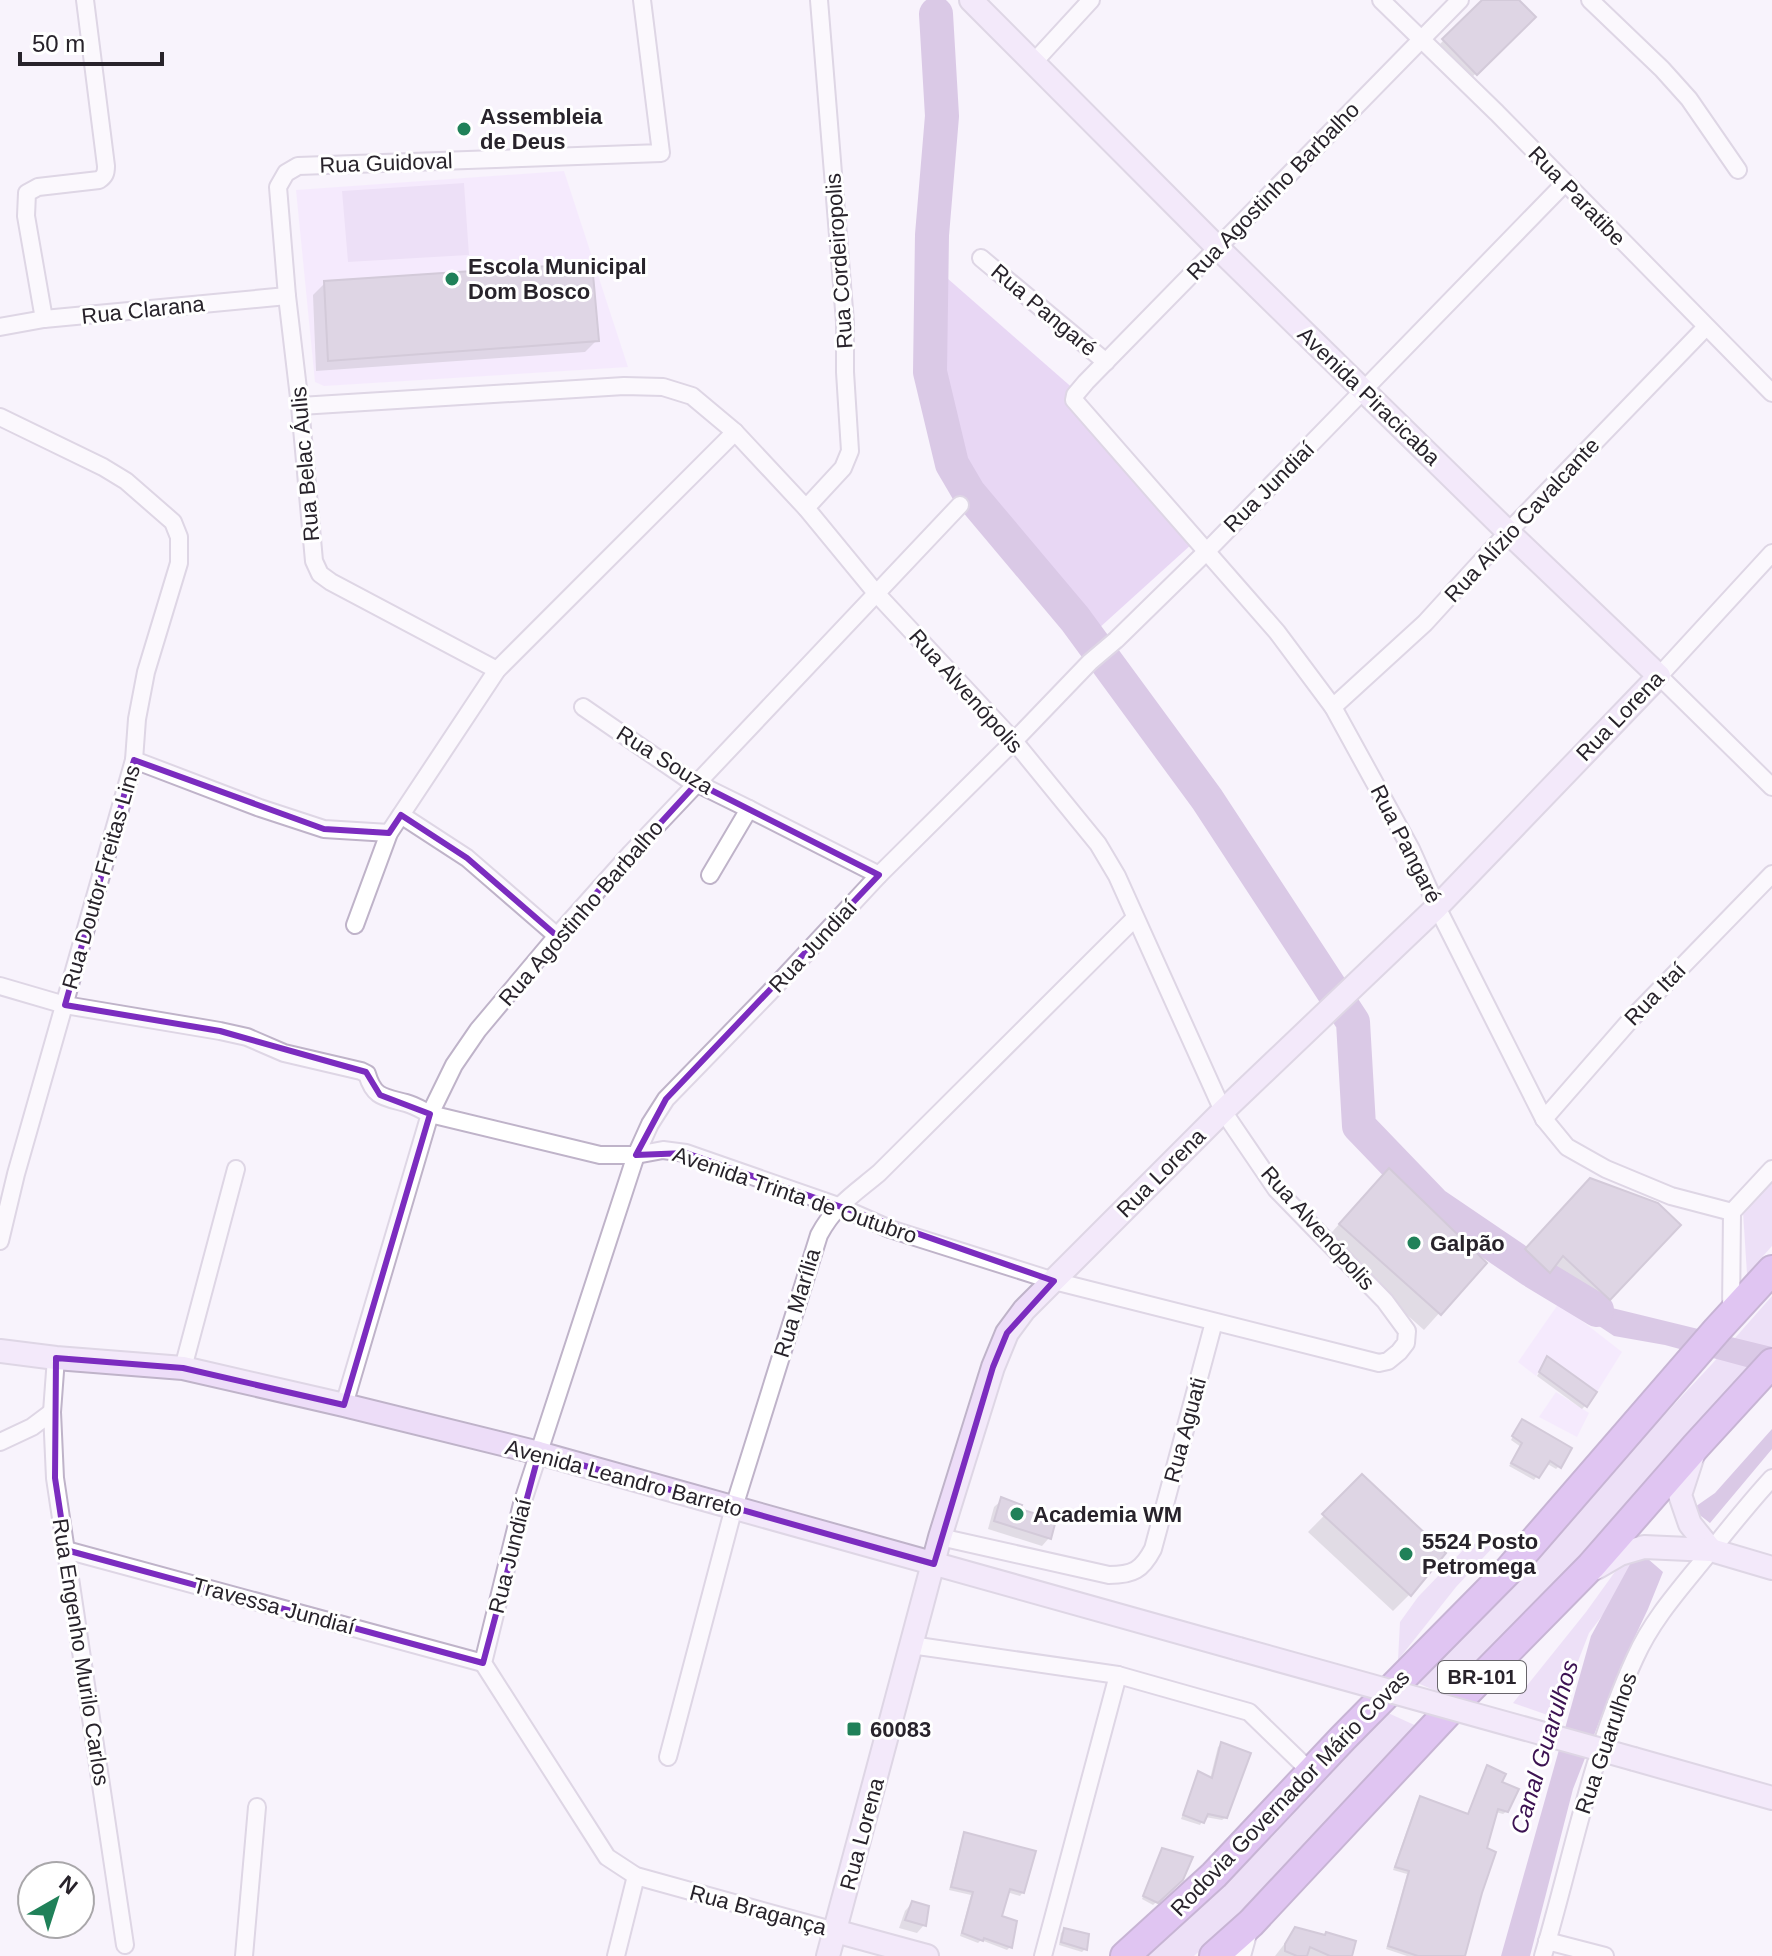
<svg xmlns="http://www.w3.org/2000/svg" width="1772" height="1956" font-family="Helvetica,sans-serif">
  <rect width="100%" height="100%" fill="#f8f3fc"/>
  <g fill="#f2e1ff">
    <polygon points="564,171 628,367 324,386 315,382 296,190"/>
    <polygon points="1559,1303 1622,1352 1597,1392 1547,1357 1536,1376 1518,1362"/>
    <polygon points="1556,1392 1589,1413 1577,1437 1539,1417"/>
  </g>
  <g fill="#e1cbf1">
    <polygon points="464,183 469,255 348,262 342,191"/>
    <polygon points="1772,1181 1772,1246 1747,1274 1743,1212"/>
    <polygon points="1772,1296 1772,1349 1696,1433 1450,1697 1415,1682 1712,1364"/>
    <polygon points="1480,1542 1495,1545 1456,1587 1398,1660 1400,1622 1418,1597 1465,1548"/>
    <polygon points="1635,1555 1605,1612 1589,1633 1556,1718 1513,1703 1586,1612 1622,1562"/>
    <polygon points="1386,1712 1421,1728 1248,1906 1194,1956 1134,1956"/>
  </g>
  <polygon fill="#d5b5ec" points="947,278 1076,391 1193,543 1098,629 969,493 946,373"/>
  <g fill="#b697cc">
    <polygon points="1564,1282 1608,1307 1772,1347 1772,1374 1665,1345 1614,1336 1551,1294"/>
    <polygon points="1772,1429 1772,1449 1710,1523 1692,1509 1715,1493"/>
    <polygon points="1640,1552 1663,1572 1648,1609 1621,1666 1573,1789 1530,1956 1501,1956 1591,1636 1635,1555"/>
  </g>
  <g fill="#0003">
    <polygon points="1484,0 1517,0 1533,17 1464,85 1432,52"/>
    <polygon points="325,283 597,340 585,352 316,371 313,295"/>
    <polygon points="1373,1186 1484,1263 1424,1330 1324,1241"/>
    <polygon points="1574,1196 1609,1298 1593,1314 1547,1273 1533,1287 1510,1266"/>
    <polygon points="1547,1359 1585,1406 1582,1409 1537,1376"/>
    <polygon points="1520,1424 1559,1466 1556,1469 1546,1463 1534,1480 1509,1466 1521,1447 1511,1440"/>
    <polygon points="1362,1477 1443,1554 1409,1595 1393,1611 1308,1532"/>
    <polygon points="1002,1500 1018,1510 1049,1538 1042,1546 988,1529 994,1507"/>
    <polygon points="1221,1744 1226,1817 1222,1820 1205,1817 1200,1825 1181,1819 1196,1777 1199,1773 1210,1779 1218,1747"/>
    <polygon points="1488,1767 1499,1783 1507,1811 1503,1814 1496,1812 1485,1850 1463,1956 1407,1956 1386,1949 1407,1874 1393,1870 1417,1801 1420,1798 1467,1815 1485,1771"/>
    <polygon points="965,1835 1023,1892 1020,1896 1007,1892 999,1917 1010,1947 1007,1950 981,1940 978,1943 960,1936 971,1895 949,1890 962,1838"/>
    <polygon points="1163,1850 1181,1879 1153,1905 1142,1899 1160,1854"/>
    <polygon points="912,1903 926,1907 924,1925 917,1933 899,1928 905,1911"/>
    <polygon points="1296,1929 1349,1956 1275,1956"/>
    <polygon points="1064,1930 1085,1949 1082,1952 1059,1945 1061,1933"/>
  </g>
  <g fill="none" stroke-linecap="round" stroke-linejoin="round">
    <polyline stroke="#b697cc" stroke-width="34" points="936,14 942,116 932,235 930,372 952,464 969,493 1075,619 1207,799 1353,1022 1359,1126 1434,1204 1531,1270 1597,1310"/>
  </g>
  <g fill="#bfb2c8" stroke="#a699af" stroke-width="2">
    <polygon points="1482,0 1519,0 1536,17 1477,75 1442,39"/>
    <polygon points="592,263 599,341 328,361 324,281"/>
    <polygon points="1389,1168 1487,1263 1441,1315 1339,1224"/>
    <polygon points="1590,1178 1658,1203 1681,1225 1610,1300 1563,1256 1550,1273 1525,1249"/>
    <polygon points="1547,1356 1597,1392 1587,1407 1539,1372"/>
    <polygon points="1522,1419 1572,1448 1561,1468 1550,1461 1539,1478 1511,1463 1522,1443 1512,1436"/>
    <polygon points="1362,1474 1446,1553 1411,1596 1322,1514"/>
    <polygon points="1001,1497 1022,1505 1020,1509 1056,1520 1051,1539 994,1521"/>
    <polygon points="1221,1742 1251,1753 1227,1818 1208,1814 1204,1823 1183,1815 1198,1771 1212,1778"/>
    <polygon points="1487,1765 1506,1774 1502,1782 1519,1789 1508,1812 1498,1809 1487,1848 1496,1852 1482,1893 1465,1956 1418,1956 1388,1946 1409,1871 1395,1867 1420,1796 1468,1814"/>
    <polygon points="964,1832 1036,1851 1024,1893 1010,1889 1002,1916 1017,1921 1012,1948 984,1938 983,1941 962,1933 973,1892 951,1887"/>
    <polygon points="1162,1848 1193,1857 1183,1880 1158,1903 1143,1896"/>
    <polygon points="912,1901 929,1906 926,1926 905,1920"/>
    <polygon points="1295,1927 1325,1935 1326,1932 1356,1941 1352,1956 1330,1956 1310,1947 1307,1956 1297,1956 1285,1951 1285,1944"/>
    <polygon points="1064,1928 1089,1934 1087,1950 1061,1942"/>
  </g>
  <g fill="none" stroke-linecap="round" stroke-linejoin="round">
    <g stroke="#bfb3c9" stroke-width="20">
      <g id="street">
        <polyline points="1381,0 1497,113 1772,393"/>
        <polyline points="1460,0 1086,382 1075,395 1074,400 1277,632 1333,707 1411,849 1437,907 1544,1119 1567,1147 1606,1169 1671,1196 1732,1212 1772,1169"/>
        <polyline points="1590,0 1662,69 1689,99 1738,170"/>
        <polyline points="1034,62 1091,0"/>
        <polyline points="981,258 1106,362"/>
        <path d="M 44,319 L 26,216 L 27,193 L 38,187 L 99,180 C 105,176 106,173 106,166 L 85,0"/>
        <polyline points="0,327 44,319 287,296"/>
        <polyline points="0,417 103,467 126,481 173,522 179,537 179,563 146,672 137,719 134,760 16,1174 0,1241"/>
        <polyline points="806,508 843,468 850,451 845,372 845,322 819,0"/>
        <polyline points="1772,553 1659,676 1772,787"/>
        <polyline points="497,670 331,582 320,574 314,561 300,406 287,296 278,187 286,173 298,166 661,153 642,0"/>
        <polyline points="583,707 686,778 749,809"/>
        <polyline points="1333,707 1425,623 1508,532 1706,327"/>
        <polyline points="134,760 260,808 324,829 389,833"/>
        <polyline points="401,815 467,858 557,936"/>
        <polyline points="710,875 749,809 879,875"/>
        <polyline points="355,925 389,833 497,670 735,432"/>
        <path d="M 0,986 L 65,1005 L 220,1031 L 247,1037 L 284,1053 L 361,1071 L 367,1074 C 374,1098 384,1097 406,1103 C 414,1105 422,1110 430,1114 L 600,1155 L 636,1155 L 663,1150 L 686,1153 L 838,1206 L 890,1229 L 1054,1281 L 1379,1363 L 1388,1361 L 1399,1352 L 1406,1343 L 1407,1331 L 1385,1301 L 1276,1189 L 1223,1111 L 1117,876 L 1098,844 L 1014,741 L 876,593 L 806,508 L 735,432 L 692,396 L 663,387 L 624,386 L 300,406"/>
        <polyline points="1544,1119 1633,1017 1772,874"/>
        <polyline points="1731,1314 1732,1212"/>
        <polyline points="56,1358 52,1412 55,1478 125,1945"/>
        <polyline points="183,1368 236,1169"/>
        <polyline points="344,1405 430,1114 454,1065 478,1030 557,936 631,853 960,505"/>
        <polyline points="0,1442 32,1427 52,1412"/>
        <path d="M 940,1537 L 1109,1575 C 1133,1575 1142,1570 1153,1549 L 1214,1322"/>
        <polyline points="66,1550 483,1663"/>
        <polyline points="911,1645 1118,1675 1249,1712 1311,1772"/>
        <path d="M 668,1757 L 734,1507 L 819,1235 C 835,1205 854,1194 879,1173 L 1135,918"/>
        <polyline points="835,1931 636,1876 607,1857 483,1663 522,1504 636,1155 650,1124 666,1099 769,993 879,875 1014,741 1090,662 1116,640 1207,551 1565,183"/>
        <polyline points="1547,1941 1605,1956"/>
        <polyline points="244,1956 257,1807"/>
        <polyline points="616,1956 636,1876"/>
        <polyline points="1043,1956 1118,1675"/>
        <polyline points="1242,1956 1250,1927"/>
        <path d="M 1543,1956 C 1572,1858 1592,1751 1635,1658 C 1652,1620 1679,1590 1705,1558 C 1727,1531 1748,1504 1772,1478"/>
      </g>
    </g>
    <g stroke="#bfb3c9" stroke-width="26">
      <g id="secondary">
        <polyline points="0,1351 56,1358 183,1368 344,1405 539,1453 1239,1649"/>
        <polyline points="1693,1455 1680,1495 1690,1524 1711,1550"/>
        <polyline points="1596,1568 1620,1554 1644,1547 1711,1550 1772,1568"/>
        <polyline points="1634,1759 1772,1798"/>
        <polyline points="835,1931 927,1956"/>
        <polyline points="828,1956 940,1537 993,1367 1007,1333 1024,1310 1223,1111 1437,907 1659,676 1508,532 1217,247 971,0"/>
      </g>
    </g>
    <g stroke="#8d69a5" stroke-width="32">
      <g id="highway">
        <polyline points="1125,1956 1214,1875 1343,1738 1509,1570 1717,1330 1772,1270"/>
        <polyline points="1214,1956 1251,1923 1465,1694 1591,1566 1696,1446 1772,1363"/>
      </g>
    </g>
    <use href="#street" stroke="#fff" stroke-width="16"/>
    <use href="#secondary" stroke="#edddf8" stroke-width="22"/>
    <use href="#highway" stroke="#c48ee7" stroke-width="28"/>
    <g stroke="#bfb3c9" stroke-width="26" stroke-linecap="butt">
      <polyline id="secondary-bridge" points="1239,1649 1634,1759"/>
    </g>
    <use href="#secondary-bridge" stroke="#edddf8" stroke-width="22"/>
  </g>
  <path d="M0 0H1772V1956H0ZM 134,760 L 324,829 L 389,833 L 401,815 L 467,858 L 557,936 L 697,783 L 879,875 L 666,1099 L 636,1155 L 686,1153 L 1054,1281 L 1007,1333 L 993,1367 L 934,1564 L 539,1453 L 483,1663 L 66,1550 L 55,1478 L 56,1358 L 183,1368 L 344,1405 L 430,1114 L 380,1095 L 366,1072 L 220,1031 L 65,1005 Z" fill="#f8f3fc" fill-opacity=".55" fill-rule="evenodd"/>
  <path fill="none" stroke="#7b2cbf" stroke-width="6" stroke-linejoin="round" d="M 134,760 L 324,829 L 389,833 L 401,815 L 467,858 L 557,936 L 697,783 L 879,875 L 666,1099 L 636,1155 L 686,1153 L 1054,1281 L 1007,1333 L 993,1367 L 934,1564 L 539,1453 L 483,1663 L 66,1550 L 55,1478 L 56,1358 L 183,1368 L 344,1405 L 430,1114 L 380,1095 L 366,1072 L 220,1031 L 65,1005 Z"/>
  <g fill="#208159" stroke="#fff" stroke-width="3">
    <circle cx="464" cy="129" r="8"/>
    <circle cx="452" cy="279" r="8"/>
    <circle cx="1414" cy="1243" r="8"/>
    <circle cx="1017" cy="1514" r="8"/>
    <circle cx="1406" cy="1554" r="8"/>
    <rect x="846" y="1721" width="16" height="16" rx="4"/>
  </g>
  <g text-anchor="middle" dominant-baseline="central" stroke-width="6" stroke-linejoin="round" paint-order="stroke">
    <rect fill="#fff" stroke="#68656b" stroke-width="2" x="1438" y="1661" width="88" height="32" rx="6"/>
    <g font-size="20" font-weight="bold" fill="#28232b">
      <text x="1482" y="1677">BR-101</text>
    </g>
    <g font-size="22" font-weight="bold" fill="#28232b" stroke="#fff" text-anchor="start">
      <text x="480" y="116">Assembleia<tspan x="480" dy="25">de Deus</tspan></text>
      <text x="468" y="266">Escola Municipal<tspan x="468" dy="25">Dom Bosco</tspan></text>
      <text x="1430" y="1243">Galpão</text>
      <text x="1033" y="1514">Academia WM</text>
      <text x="1422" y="1541">5524 Posto<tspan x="1422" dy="25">Petromega</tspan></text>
      <text x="870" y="1729">60083</text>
    </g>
    <g font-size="22" fill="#28232b" stroke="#fff">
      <text transform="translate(386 163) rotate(-2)">Rua Guidoval</text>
      <text transform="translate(1273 191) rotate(-46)">Rua Agostinho Barbalho</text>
      <text transform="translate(1577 196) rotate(46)">Rua Paratibe</text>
      <text transform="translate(839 261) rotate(-94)">Rua Cordeiropolis</text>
      <text transform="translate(143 310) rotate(-6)">Rua Clarana</text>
      <text transform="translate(1044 310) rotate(40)">Rua Pangaré</text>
      <text transform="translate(1369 396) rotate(44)">Avenida Piracicaba</text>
      <text transform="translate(305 464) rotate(-95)">Rua Belac Áulis</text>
      <text transform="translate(1269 487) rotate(-45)">Rua Jundiaí</text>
      <text transform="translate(1522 520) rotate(-47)">Rua Alízio Cavalcante</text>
      <text transform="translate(966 691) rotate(48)">Rua Alvenópolis</text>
      <text transform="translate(1620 716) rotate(-46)">Rua Lorena</text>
      <text transform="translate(665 760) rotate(32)">Rua Souza</text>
      <text transform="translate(1406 844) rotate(63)">Rua Pangaré</text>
      <text transform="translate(101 877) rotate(-74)">Rua Doutor Freitas Lins</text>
      <text transform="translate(581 913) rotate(-49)">Rua Agostinho Barbalho</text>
      <text transform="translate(813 946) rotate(-47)">Rua Jundiaí</text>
      <text transform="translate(1655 994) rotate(-46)">Rua Itaí</text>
      <text transform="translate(1161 1173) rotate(-45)">Rua Lorena</text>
      <text transform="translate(795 1195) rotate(19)">Avenida Trinta de Outubro</text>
      <text transform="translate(1318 1228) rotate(48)">Rua Alvenópolis</text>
      <text transform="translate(797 1303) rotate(-73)">Rua Marília</text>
      <text transform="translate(1185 1430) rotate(-75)">Rua Aguati</text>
      <text transform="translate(624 1478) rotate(15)">Avenida Leandro Barreto</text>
      <text transform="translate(510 1556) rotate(-76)">Rua Jundiaí</text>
      <text transform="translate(274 1606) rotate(15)">Travessa Jundiaí</text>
      <text transform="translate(81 1652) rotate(81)">Rua Engenho Murilo Carlos</text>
      <text transform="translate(1606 1743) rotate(-71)">Rua Guarulhos</text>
      <text transform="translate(1290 1793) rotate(-46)">Rodovia Governador Mário Covas</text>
      <text transform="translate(862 1834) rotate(-75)">Rua Lorena</text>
      <text transform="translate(758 1910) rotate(15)">Rua Bragança</text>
    </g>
    <g font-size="24" font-style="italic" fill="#3c1252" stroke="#fff">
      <text transform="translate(1544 1747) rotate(-73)">Canal Guarulhos</text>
    </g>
  </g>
  <g transform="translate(56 1900) rotate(39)"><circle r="38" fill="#ffffff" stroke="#a9a7aa" stroke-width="2"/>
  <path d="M0-6L14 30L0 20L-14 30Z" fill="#208159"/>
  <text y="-12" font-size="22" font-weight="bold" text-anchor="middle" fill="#28232b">N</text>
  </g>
  <path d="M20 52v12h142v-12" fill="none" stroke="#28232b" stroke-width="4"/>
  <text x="32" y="52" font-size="24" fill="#28232b" stroke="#ffffff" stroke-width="6" paint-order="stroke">50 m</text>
</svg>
